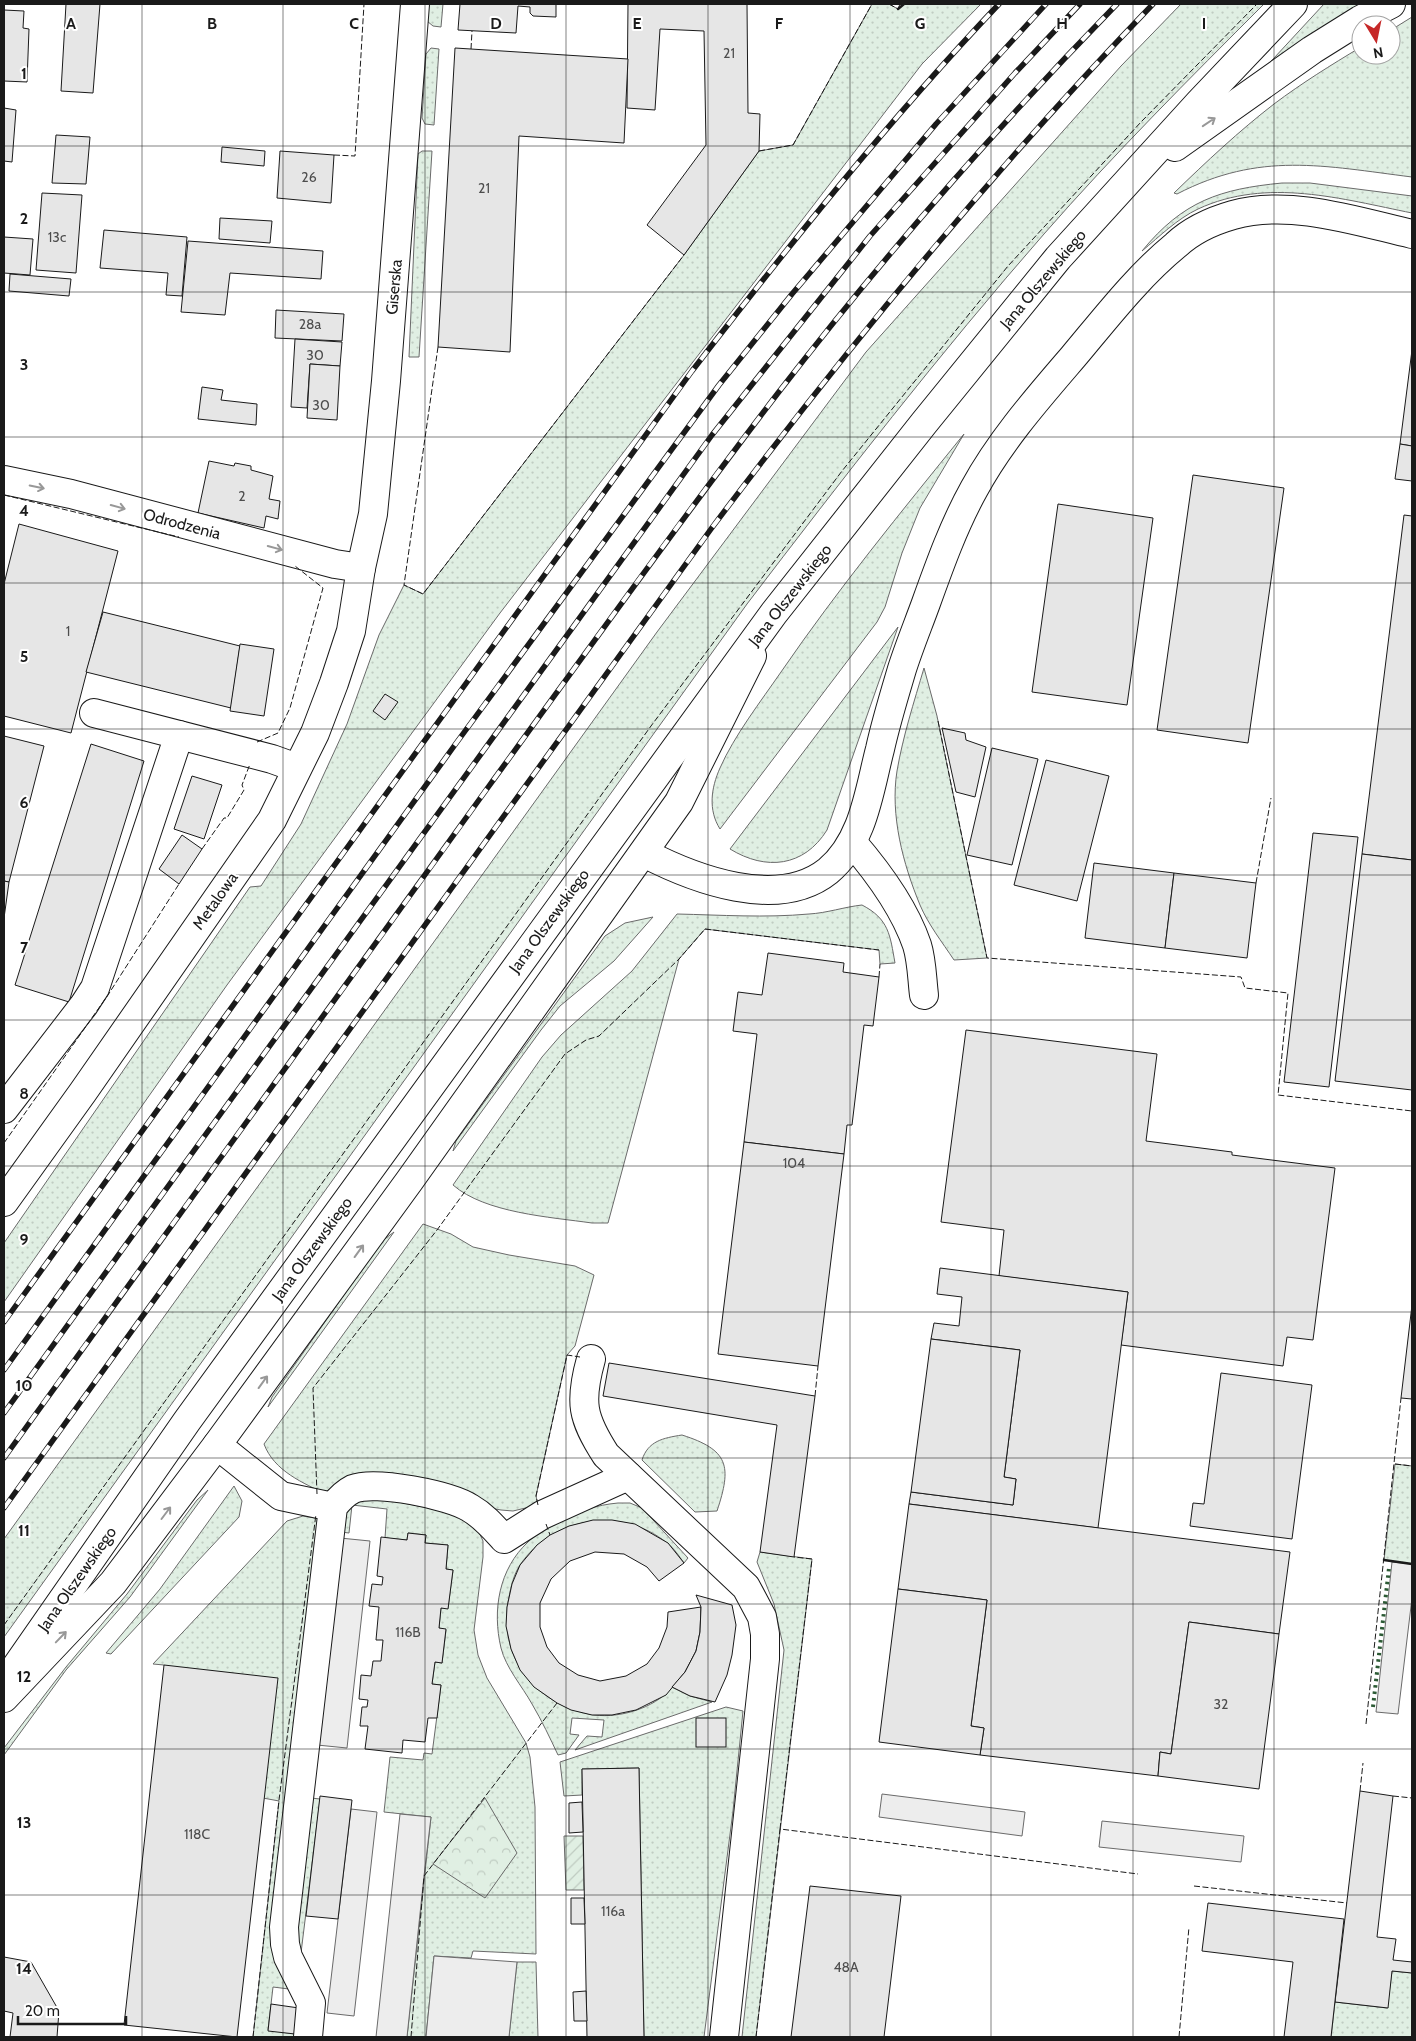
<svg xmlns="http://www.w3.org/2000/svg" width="1416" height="2041" font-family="Cabin,sans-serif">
  <defs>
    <pattern id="grass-dots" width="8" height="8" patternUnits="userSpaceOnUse" patternTransform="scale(1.25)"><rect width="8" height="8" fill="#e0efe3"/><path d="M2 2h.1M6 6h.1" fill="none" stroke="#c0ccc2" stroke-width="1.8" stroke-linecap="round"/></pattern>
    <pattern id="park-crowns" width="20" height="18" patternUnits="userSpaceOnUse" patternTransform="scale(1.25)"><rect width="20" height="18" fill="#e0efe3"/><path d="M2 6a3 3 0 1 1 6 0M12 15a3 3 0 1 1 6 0" fill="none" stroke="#c0ccc2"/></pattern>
    <pattern id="garden-furrows" width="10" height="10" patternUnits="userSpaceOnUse" patternTransform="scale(1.25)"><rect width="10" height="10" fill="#e0efe3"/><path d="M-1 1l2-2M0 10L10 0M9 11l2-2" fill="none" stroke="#c0ccc2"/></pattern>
  </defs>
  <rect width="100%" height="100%" fill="#fff"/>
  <g fill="url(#grass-dots)" stroke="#6a6a6a">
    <polygon points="428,4 443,4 441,27 433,26 427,21"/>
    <polygon points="872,4 889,4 898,9 904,4 981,4 922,64 500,613 227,985 4,1302 4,1243 250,887 261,886 301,824 347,724 379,635 404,585 423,594 684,255 759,151 793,145"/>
    <path d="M 1181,4 L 1264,4 C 1189,79 1114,154 1044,234 C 940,353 843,478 747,604 L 4,1637 L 4,1539 L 657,632 L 866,352 L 1121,66 Z"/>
    <polygon points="1324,4 1366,4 1262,71"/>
    <path d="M 1412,17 L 1412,177 C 1324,166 1260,151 1177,194 L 1174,193 C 1206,162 1239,131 1274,104 C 1302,83 1331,65 1361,47 L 1361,55 L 1391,55 L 1391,30 Z"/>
    <polygon points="431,48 439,49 434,125 425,124 422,118 426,54"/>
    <polygon points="422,151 432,151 419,357 409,357 418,154"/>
    <path d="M 1282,183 L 1310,183 L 1412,196 L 1412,213 C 1342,199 1267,177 1198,209 C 1177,219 1160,236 1142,251 C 1183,201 1220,189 1282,183 Z"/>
    <path d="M 964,434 L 920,508 L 902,553 L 885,607 L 877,622 L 720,829 C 708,810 711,788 720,768 C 734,736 761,701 781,672 C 838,589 901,512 964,434 Z"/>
    <path d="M 898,627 L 827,830 C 804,867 766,871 730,849 Z"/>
    <path d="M 924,668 L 937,716 L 987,958 L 954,960 C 942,942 928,924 920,905 C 903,864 890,815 897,771 C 903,736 914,702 924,668 Z"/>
    <path d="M 862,905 C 889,919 890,935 895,963 L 880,964 L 879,950 L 705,929 L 679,959 L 608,1223 L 592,1223 C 550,1217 485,1213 453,1185 L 542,1057 L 561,1035 L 632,971 L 677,914 C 721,915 765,918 809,914 C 827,913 844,907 862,905 Z"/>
    <polygon points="653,917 614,961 560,1006 541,1030 453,1151 456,1141 605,936 625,923"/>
    <path d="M 423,1224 L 451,1234 L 473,1247 L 509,1255 L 575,1266 L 594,1275 L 575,1346 L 567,1355 L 536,1496 L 538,1505 L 513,1511 L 501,1510 L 339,1481 L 330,1489 L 328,1495 C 303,1483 274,1471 264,1444 Z"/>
    <polygon points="394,1232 268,1407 272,1397 382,1241"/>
    <path d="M 682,1435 C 729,1450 732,1466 717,1511 L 695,1512 L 642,1460 C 648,1441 663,1438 682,1435 Z"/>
    <polygon points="1395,1464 1412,1466 1412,1564 1384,1560"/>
    <polygon points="234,1486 242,1501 239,1517 111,1654 106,1653 160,1589"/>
    <polygon points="208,1490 130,1597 66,1670 4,1755 4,1748 66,1667 127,1594 197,1500"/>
    <polygon points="368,1496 459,1514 478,1530 483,1541 483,1557 474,1630 478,1655 487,1678 526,1743 530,1757 535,1807 536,1954 473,1951 471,1958 434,1956 426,2037 407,2037 431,1817 384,1812 390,1757 423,1760 424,1753 432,1754 441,1685 432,1684 435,1662 442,1663 446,1630 439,1628 441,1608 448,1608 453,1570 446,1569 448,1545 425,1543 426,1535 408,1533 407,1540 385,1538 387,1509 352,1505 349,1533 341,1532 345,1507"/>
    <path d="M 618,1503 L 630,1503 L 642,1508 L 688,1558 L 684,1563 C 679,1556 674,1548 667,1543 C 622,1506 553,1516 520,1565 C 514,1574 511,1586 509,1597 C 497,1654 532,1702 589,1714 C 615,1720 655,1709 672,1687 L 690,1696 L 712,1702 L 575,1750 L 587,1736 L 602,1737 L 604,1720 L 572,1718 L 570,1734 L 579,1735 L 566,1753 L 558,1755 C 550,1738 542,1721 532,1704 C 522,1686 506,1668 501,1648 C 492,1610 499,1569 528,1542 C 537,1533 550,1527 560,1522 C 579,1511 596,1505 618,1503 Z"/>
    <polygon points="303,1516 321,1519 272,1948 274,1958 289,1989 273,1987 268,2030 295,2034 295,2037 253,2037 279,1801 263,1798 164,1665 153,1664 287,1521"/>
    <polygon points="760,1552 812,1559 756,2037 742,2037 784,1650 774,1604 757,1562"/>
    <polygon points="726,1707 743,1711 733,1811 704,2037 644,2037 639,1768 582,1769 582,1795 564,1796 560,1762"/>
    <polygon points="311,1798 320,1799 300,1961 295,1947"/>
    <polygon points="517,1962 536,1962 538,2037 509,2037"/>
    <polygon points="1392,1971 1412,1973 1412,2037 1331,2037 1335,2002 1387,2008"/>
  </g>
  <polygon fill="url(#park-crowns)" stroke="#6a6a6a" points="485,1798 517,1853 485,1898 433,1864"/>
  <polygon fill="url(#garden-furrows)" stroke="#6a6a6a" points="564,1836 583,1836 584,1890 566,1890"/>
  <g fill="#ededed" stroke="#6a6a6a">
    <polygon points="340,1538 370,1541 347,1748 317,1745"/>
    <polygon points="1392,1562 1412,1564 1412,1598 1398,1714 1376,1712"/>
    <polygon points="882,1794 1025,1812 1022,1836 879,1817"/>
    <polygon points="351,1809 377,1812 354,2016 327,2013"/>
    <polygon points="400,1814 431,1817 424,1876 407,2037 376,2037"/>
    <polygon points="1102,1821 1244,1836 1241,1862 1099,1847"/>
    <polygon points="434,1956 517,1962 509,2037 426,2037"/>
  </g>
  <g fill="#e6e6e6" stroke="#1a1a1a">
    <polygon points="66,4 100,4 93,93 61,91"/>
    <polygon points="460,4 556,4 556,17 533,16 530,13 530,7 518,6 516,33 458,30"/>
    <polygon points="628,4 747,4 748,113 760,114 759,151 684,255 647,225 706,145 704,31 660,29 655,110 627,108"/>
    <polygon points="4,10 24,11 23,28 29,29 27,82 4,81"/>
    <polygon points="455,48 628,59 624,143 519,136 510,352 438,347"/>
    <polygon points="4,108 16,110 12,162 4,161"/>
    <polygon points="56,135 90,137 86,184 52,183"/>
    <polygon points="222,147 265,151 264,166 221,162"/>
    <polygon points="280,151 334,155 331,203 277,198"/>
    <polygon points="42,193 82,195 76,273 36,270"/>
    <polygon points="220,218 272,221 270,243 219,239"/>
    <polygon points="104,230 187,237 182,296 166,295 168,273 100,268"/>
    <polygon points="4,237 33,239 30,275 4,273"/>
    <polygon points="188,241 323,251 321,279 230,273 225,315 181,312"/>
    <polygon points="10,274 71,279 69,296 9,291"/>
    <polygon points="276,310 344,314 342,341 275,338"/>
    <polygon points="295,339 342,342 340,366 310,364 307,408 291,407"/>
    <polygon points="1412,350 1412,446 1400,444"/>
    <polygon points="310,364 340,366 337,420 307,418"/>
    <polygon points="202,387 223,390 221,400 257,404 256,425 198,419"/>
    <polygon points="1400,444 1412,446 1412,481 1395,479"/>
    <polygon points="209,461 234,466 235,463 251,466 251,470 273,476 269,499 280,501 278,519 266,516 264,528 198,513"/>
    <polygon points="1193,475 1284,488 1248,743 1157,730"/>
    <polygon points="1058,504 1153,518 1127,705 1032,692"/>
    <polygon points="1404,515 1412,516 1412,860 1362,854"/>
    <polygon points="19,524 118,551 71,733 4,716 4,584"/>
    <polygon points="103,612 240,646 231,708 86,672"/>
    <polygon points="240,644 274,649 264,716 230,711"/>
    <polygon points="385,694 398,702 385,720 373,711"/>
    <polygon points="942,728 965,733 966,740 986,747 975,797 956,792"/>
    <polygon points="4,736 44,746 9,882 4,881"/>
    <polygon points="91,744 144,761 69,1002 15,985"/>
    <polygon points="992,748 1038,759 1012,865 967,855"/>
    <polygon points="1046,760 1109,776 1077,901 1014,885"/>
    <polygon points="192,776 222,785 204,839 174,829"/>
    <polygon points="1313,833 1358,837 1329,1087 1284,1082"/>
    <polygon points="182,835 202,849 179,884 159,869"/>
    <polygon points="1362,854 1412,860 1412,1090 1335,1081"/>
    <polygon points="1094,863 1174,873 1165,948 1085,938"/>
    <polygon points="1174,873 1256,883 1247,958 1165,948"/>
    <polygon points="4,881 9,882 4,918"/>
    <polygon points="768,953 844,963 843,972 879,977 873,1026 864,1025 852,1125 847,1125 844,1154 744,1142 757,1034 733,1031 738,992 762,995"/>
    <polygon points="966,1030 1157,1054 1146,1141 1232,1152 1232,1155 1335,1168 1313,1340 1287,1337 1283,1366 1121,1345 1128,1292 999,1276 1004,1230 941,1222"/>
    <polygon points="744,1142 844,1154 818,1366 718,1354"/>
    <polygon points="940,1268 1128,1292 1098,1528 909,1504 911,1492 1013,1505 1016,1479 1004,1477 1020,1350 931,1339 934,1323 959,1326 962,1297 937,1294"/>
    <polygon points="1412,1305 1412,1399 1401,1398"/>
    <polygon points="931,1339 1020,1350 1004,1477 1016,1479 1013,1505 911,1492"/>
    <polygon points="609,1363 815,1396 794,1557 760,1552 777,1425 603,1396"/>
    <polygon points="1221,1373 1312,1385 1292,1539 1190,1526 1193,1503 1204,1504"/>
    <polygon points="909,1504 1290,1552 1279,1634 1189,1622 1171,1754 1160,1752 1158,1776 980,1755 984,1728 971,1726 987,1600 898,1589"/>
    <polygon points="593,1520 612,1520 635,1524 668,1543 684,1563 659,1581 647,1567 624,1554 595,1552 570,1561 551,1579 540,1603 540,1627 547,1647 559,1663 578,1675 600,1681 626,1676 647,1664 659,1648 667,1627 668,1612 701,1607 700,1632 696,1651 685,1672 666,1695 636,1710 612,1715 592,1715 571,1710 557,1703 534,1687 520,1670 511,1649 506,1626 507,1607 512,1584 520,1565 537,1545 550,1535 569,1526"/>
    <polygon points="408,1533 426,1535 425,1543 448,1545 446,1569 453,1570 448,1609 441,1608 439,1628 446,1629 442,1663 435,1662 432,1684 441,1685 437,1718 428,1718 425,1742 403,1740 402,1753 365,1749 368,1726 360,1726 362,1707 367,1707 368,1700 359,1699 361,1675 371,1676 373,1661 381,1661 383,1640 376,1640 379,1607 369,1606 372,1584 382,1585 383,1577 377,1576 381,1537 407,1540"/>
    <polygon points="898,1589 987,1600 971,1726 984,1728 980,1755 879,1742"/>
    <polygon points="696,1595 732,1605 736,1625 732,1655 727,1675 715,1702 690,1696 672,1687 685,1672 696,1651 700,1632 701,1607"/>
    <polygon points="1189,1622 1279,1634 1259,1789 1158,1776 1160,1752 1171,1754"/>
    <polygon points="164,1665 278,1678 237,2037 124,2025"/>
    <rect x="696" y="1718" width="30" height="29"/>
    <polygon points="639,1768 644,2037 587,2037 582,1769"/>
    <polygon points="1360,1791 1393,1796 1377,1937 1396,1939 1393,1960 1412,1962 1412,1973 1392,1971 1388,2008 1335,2002"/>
    <polygon points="320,1796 352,1800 338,1919 306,1916"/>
    <polygon points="582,1802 583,1832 569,1833 569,1803"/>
    <polygon points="810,1886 901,1896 884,2037 791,2037"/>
    <polygon points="571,1898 584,1898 585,1924 571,1924"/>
    <polygon points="1208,1903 1344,1919 1331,2037 1284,2037 1293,1962 1202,1951"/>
    <polygon points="4,1957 31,1962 59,2011 57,2037 10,2037 13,2013 4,2011"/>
    <polygon points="586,1991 587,2021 574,2021 573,1992"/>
    <polygon points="271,2004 299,2008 295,2034 268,2031"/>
  </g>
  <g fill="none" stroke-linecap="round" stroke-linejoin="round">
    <g stroke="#1a1a1a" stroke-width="30">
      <g id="minor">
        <polyline points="4,480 71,494 335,564 361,568"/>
        <polyline points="94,713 272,759 297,768"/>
        <path d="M 852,842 C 878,872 904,907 917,945 C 922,961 922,979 924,995"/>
        <path d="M 644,853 C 694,879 778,911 828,871 C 864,841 869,791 880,749 C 886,722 894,696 902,669 C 909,647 918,625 926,603 C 940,564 954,525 974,489 C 1000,441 1037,399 1073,357 C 1105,319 1137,277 1176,245 C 1192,230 1212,221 1233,215 C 1290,199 1356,221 1412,234"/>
        <polyline points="4,1109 84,1005 95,988 179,735"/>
        <polyline points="4,1202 83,1092 272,820 315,733 334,683 351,631 361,568 373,514 386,381 415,4"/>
        <path d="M 591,1359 C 579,1402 582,1418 606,1455 L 746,1587 L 762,1617 L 765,1634 L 765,1659 L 724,2037"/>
        <polyline points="217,1445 281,1496 333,1507"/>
        <polyline points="4,1698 113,1583 217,1445 410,1180 679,802 752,656"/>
        <path d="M 308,2037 L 311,2003 L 288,1957 L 285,1944 L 284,1927 L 333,1507 C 339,1499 345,1493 353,1489 C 375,1480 450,1495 470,1508 C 484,1516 494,1528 504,1539 L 542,1515 L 628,1476"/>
      </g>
    </g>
    <g stroke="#1a1a1a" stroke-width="30">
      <g id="major">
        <polyline points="1175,147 1312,50 1360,20 1391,4"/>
        <polyline points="4,1684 187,1421 774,613 924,423 1058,258 1199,103 1293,4"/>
      </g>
    </g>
    <use href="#minor" stroke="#fff" stroke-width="28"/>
    <use href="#major" stroke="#fff" stroke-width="28"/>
    <g stroke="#1a1a1a" stroke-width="5.5">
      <g id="rail">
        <path d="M 4,1322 L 692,371 C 790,244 889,120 999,4"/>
        <polyline points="4,1370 457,742 719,385 792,294 936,124 1046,4"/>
        <polyline points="4,1413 712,435 870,236 1015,73 1080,4"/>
        <path d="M 4,1458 C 165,1234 328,1010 489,786 C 585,654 679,522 778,393 C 883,257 997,127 1117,4"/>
        <path d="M 4,1508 L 711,529 C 849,345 994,169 1153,4"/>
      </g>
    </g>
    <use href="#rail" stroke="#fff" stroke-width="4" stroke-dasharray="11" stroke-linecap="butt"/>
    <polyline stroke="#2b5a34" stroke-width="4" stroke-dasharray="2.5 4" stroke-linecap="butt" points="1373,1707 1389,1568"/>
    <g stroke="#1a1a1a" stroke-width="1" stroke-dasharray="6 2.5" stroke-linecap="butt">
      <polyline points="889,4 898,9 900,4"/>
      <polyline points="471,49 472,31"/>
      <polyline points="759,151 793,145 872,4"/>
      <polyline points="334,155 355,156 364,4"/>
      <polyline points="438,347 404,585 423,594 684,255"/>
      <polyline points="4,495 179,537"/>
      <polyline points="938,721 987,958 1241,977 1245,988 1288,993 1278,1095 1412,1111"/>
      <polyline points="257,742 278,733 290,708 323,588 295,566"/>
      <polyline points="202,849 224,818 227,818 244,790 242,785 250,764"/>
      <polyline points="1256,883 1271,798"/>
      <polyline points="879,977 880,964"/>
      <polyline points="4,1143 108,995 179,884"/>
      <polyline points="815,1396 818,1366"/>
      <polyline points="1395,1464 1412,1466"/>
      <polyline points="317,1494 313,1388 437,1230 565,1054 586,1040 599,1036 679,959 705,929 879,950"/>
      <polyline points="538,1505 536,1496 567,1355 580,1357"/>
      <polyline points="546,1524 550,1535"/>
      <polyline points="4,1625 651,726 842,471 1008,266 1141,122 1257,4"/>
      <polyline points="1366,1724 1401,1398"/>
      <polyline points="1360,1791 1363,1763"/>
      <polyline points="1393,1796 1412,1798"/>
      <polyline points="780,1829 812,1559 794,1557"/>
      <polyline points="1194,1886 1347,1903"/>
      <polyline points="253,2037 279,1800 316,1514"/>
      <polyline points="411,2037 424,1876 557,1703"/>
      <polyline points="756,2037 780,1829 1138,1874"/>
      <polyline points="1179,2037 1189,1927"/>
    </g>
    <g stroke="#1a1a1a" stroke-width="2.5">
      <polyline points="898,9 904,4"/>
      <polyline points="1384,1560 1412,1564"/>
    </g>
  </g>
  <defs><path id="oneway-shaft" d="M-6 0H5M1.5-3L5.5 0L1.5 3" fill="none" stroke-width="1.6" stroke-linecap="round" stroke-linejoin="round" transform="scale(1.25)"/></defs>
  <g stroke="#989898">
    <use href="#oneway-shaft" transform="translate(1209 122) rotate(-34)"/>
    <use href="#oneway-shaft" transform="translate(37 487) rotate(12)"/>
    <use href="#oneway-shaft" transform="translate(118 507) rotate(15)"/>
    <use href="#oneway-shaft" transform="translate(275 548) rotate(15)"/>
    <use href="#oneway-shaft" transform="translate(359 1251) rotate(-54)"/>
    <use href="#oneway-shaft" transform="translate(263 1382) rotate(-54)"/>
    <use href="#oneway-shaft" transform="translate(166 1513) rotate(-53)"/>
    <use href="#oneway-shaft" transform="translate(61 1637) rotate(-46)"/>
  </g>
  <path fill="none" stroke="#1a1a1a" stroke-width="1" stroke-opacity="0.55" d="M 142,4 L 142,2037M 283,4 L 283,2037M 425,4 L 425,2037M 566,4 L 566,2037M 708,4 L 708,2037M 850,4 L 850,2037M 991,4 L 991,2037M 1133,4 L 1133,2037M 1274,4 L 1274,2037M 4,146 L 1412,146M 4,292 L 1412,292M 4,437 L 1412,437M 4,583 L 1412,583M 4,729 L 1412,729M 4,875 L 1412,875M 4,1020 L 1412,1020M 4,1166 L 1412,1166M 4,1312 L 1412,1312M 4,1458 L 1412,1458M 4,1604 L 1412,1604M 4,1749 L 1412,1749M 4,1895 L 1412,1895"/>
  <g text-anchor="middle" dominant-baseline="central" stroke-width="4" stroke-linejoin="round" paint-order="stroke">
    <g font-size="14" fill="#4d4d4d">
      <text x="729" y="53">21</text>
      <text x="309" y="177">26</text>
      <text x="484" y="188">21</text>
      <text x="57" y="237">13c</text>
      <text x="310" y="324">28a</text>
      <text x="315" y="355">30</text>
      <text x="321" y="405">30</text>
      <text x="242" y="496">2</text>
      <text x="68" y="631">1</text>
      <text x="794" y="1163">104</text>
      <text x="408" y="1632">116B</text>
      <text x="1221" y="1704">32</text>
      <text x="197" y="1834">118C</text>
      <text x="613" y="1911">116a</text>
      <text x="846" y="1967">48A</text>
    </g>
    <g font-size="16" fill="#1a1a1a" stroke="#fff">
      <text transform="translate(1043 279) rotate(-50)">Jana Olszewskiego</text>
      <text transform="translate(394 287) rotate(-85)">Giserska</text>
      <text transform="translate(182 524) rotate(15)">Odrodzenia</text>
      <text transform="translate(790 595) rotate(-52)">Jana Olszewskiego</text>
      <text transform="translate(215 901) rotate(-55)">Metalowa</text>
      <text transform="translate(549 921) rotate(-54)">Jana Olszewskiego</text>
      <text transform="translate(312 1249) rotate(-54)">Jana Olszewskiego</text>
      <text transform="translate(77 1579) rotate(-55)">Jana Olszewskiego</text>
    </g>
  </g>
  <g font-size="16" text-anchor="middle" font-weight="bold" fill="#1a1a1a" stroke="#fff" stroke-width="4" stroke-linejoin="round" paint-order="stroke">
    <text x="71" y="29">A</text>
    <text x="212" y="29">B</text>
    <text x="354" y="29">C</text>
    <text x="496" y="29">D</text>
    <text x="637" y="29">E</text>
    <text x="779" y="29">F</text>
    <text x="920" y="29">G</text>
    <text x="1062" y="29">H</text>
    <text x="1204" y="29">I</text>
    <text x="24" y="79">1</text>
    <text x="24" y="224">2</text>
    <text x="24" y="370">3</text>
    <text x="24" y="516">4</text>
    <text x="24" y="662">5</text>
    <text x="24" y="808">6</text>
    <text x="24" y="953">7</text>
    <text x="24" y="1099">8</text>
    <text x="24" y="1245">9</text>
    <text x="24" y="1391">10</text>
    <text x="24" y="1536">11</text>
    <text x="24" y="1682">12</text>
    <text x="24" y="1828">13</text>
    <text x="24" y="1974">14</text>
  </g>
  <rect width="1416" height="2041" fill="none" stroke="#1a1a1a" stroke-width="10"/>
  <g transform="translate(1376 40) rotate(170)"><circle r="24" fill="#ffffff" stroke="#a3a3a3"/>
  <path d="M0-4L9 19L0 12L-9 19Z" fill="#c62828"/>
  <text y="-8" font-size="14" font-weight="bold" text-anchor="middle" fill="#1a1a1a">N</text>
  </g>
  <path d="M18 2016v8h108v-8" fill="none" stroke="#1a1a1a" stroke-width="2.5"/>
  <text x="25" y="2016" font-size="15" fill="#1a1a1a" stroke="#ffffff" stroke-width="4" paint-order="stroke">20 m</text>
</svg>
